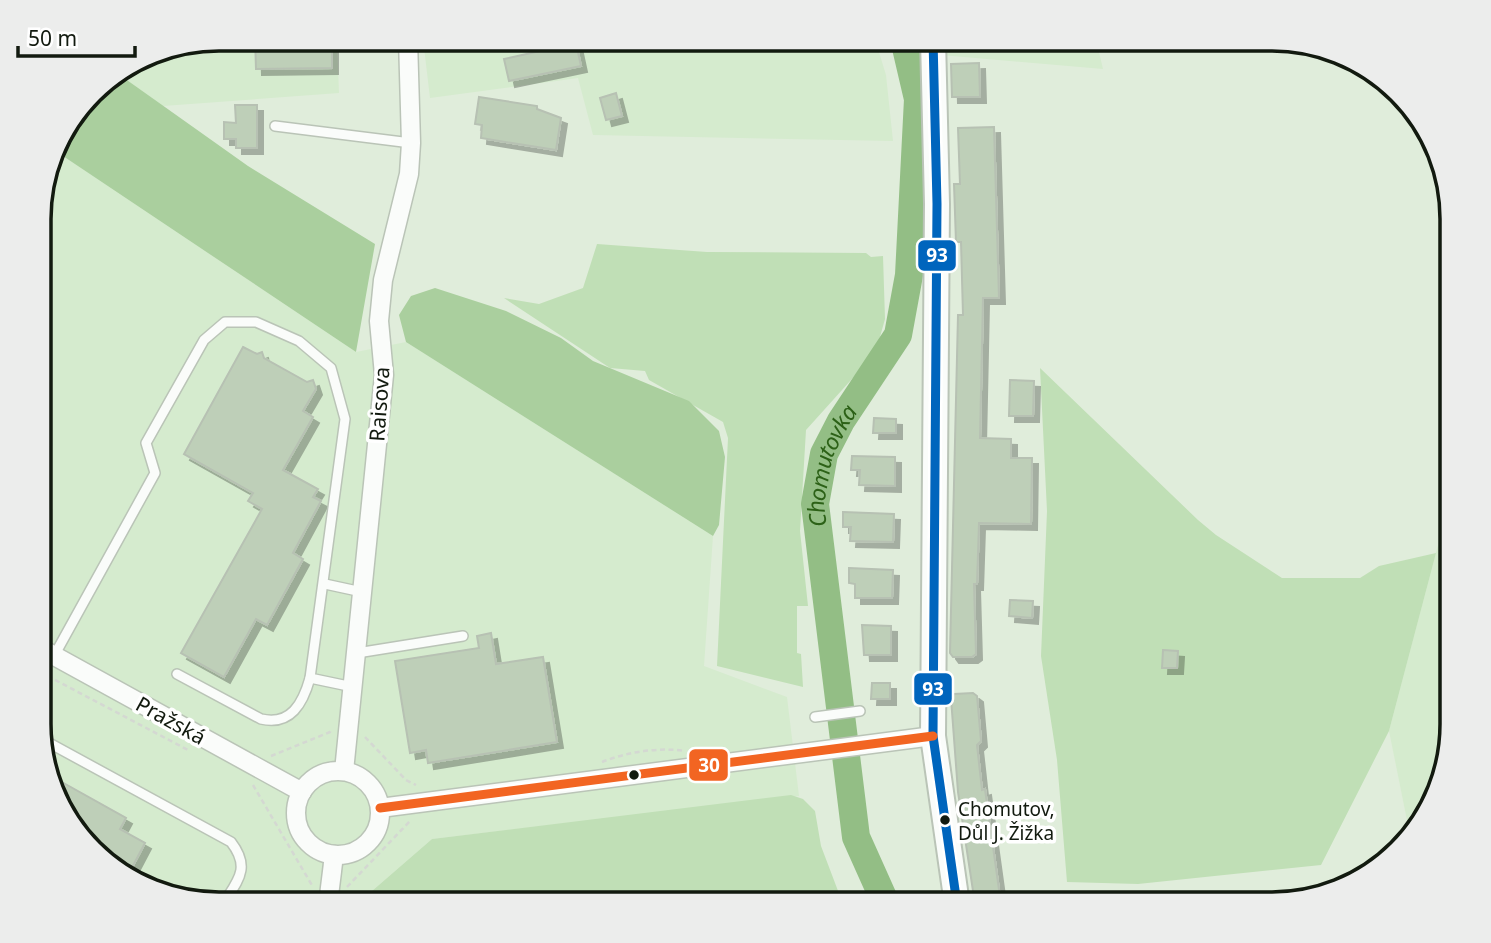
<svg xmlns="http://www.w3.org/2000/svg" width="1491" height="943" font-family="'Noto Sans',sans-serif">
  <defs>
    <filter id="shadow"><feDropShadow dx="6" dy="6" stdDeviation="0" flood-color="#0004"/></filter>
  </defs>
  <rect width="100%" height="100%" fill="#e0eddb"/>
  <g fill="#d5ebce">
    <polygon points="219,39 337,39 339,93 163,106 117,73 150,52"/>
    <polygon points="423,39 875,39 886,75 893,141 593,135 578,78 430,98"/>
    <polygon points="940,39 1096,39 1103,69 941,55"/>
    <polygon points="54,150 356,352 406,342 713,536 704,666 787,697 799,796 432,839 357,904 219,904 119,874 69,824 40,747 40,196"/>
    <polygon points="1452,492 1452,735 1422,824 1410,835 1389,731"/>
  </g>
  <g fill="#c0dfb6">
    <polygon points="597,244 707,252 866,253 871,257 883,256 885,319 878,344 869,360 806,430 800,531 808,606 797,606 797,653 801,654 803,687 717,666 728,438 723,422 649,380 645,371 610,368 504,298 539,304 583,288"/>
    <polygon points="1040,368 1198,520 1216,535 1282,578 1360,578 1379,566 1436,553 1389,731 1321,865 1138,884 1067,882 1057,760 1041,656 1047,511"/>
    <polygon points="791,795 803,799 815,811 821,846 843,904 406,904 401,901 395,904 357,904 432,839"/>
  </g>
  <g fill="#aacf9e">
    <path d="M 117,73 L 248,166 L 375,244 L 356,352 L 54,150 C 62,122 92,88 117,73 Z"/>
    <polygon points="435,288 506,311 561,338 593,361 689,401 719,431 725,457 719,525 713,536 406,342 399,315 411,296"/>
  </g>
  <g fill="none" stroke-linecap="round" stroke-linejoin="round">
    <path stroke="#93be85" stroke-width="28" id="s1" d="M 886,904 L 856,837 L 815,504 L 824,454 L 841,421 L 898,335 L 909,275 L 918,99 L 904,39"/>
  </g>
  <g fill="#becfb8" stroke="#b7c1b3" stroke-width="2" filter="url(#shadow)">
    <polygon points="255,38 332,39 332,68 256,69"/>
    <polygon points="576,43 581,66 509,81 504,59"/>
    <polygon points="979,63 980,97 952,97 951,64"/>
    <polygon points="616,93 622,116 606,120 600,98"/>
    <polygon points="479,97 537,106 537,109 561,118 556,150 481,138 482,125 475,124"/>
    <polygon points="235,105 257,105 257,148 236,148 236,139 224,139 224,122 236,123"/>
    <polygon points="994,127 999,298 983,298 980,438 1011,439 1011,458 1032,458 1031,524 979,523 977,584 974,584 976,654 972,657 953,657 950,653 958,315 963,315 961,242 956,242 954,184 960,184 958,128"/>
    <polygon points="243,347 257,354 262,352 264,358 307,382 313,380 316,389 303,411 313,417 283,470 318,489 313,497 321,501 293,553 303,559 267,625 256,619 224,677 181,653 262,509 248,501 253,493 184,454"/>
    <polygon points="1010,380 1034,381 1033,416 1009,416"/>
    <polygon points="874,418 896,419 896,433 873,433"/>
    <polygon points="852,456 895,457 895,486 859,485 860,470 851,470"/>
    <polygon points="843,512 894,514 893,542 850,541 851,527 843,527"/>
    <polygon points="849,568 893,570 892,598 855,598 855,584 849,583"/>
    <polygon points="1010,600 1033,601 1032,618 1009,616"/>
    <polygon points="862,625 891,626 891,655 864,655"/>
    <polygon points="491,633 496,664 543,657 557,742 428,763 426,750 410,753 395,661 479,648 477,636"/>
    <polygon points="1163,650 1178,651 1177,668 1162,668"/>
    <polygon points="872,683 890,683 890,699 871,699"/>
    <polygon points="973,693 977,696 981,741 977,745 982,790 985,789 1001,904 975,904 958,792 951,698 954,694"/>
    <polygon points="51,776 126,818 120,829 145,843 127,877 119,874 69,824"/>
  </g>
  <g fill="none" stroke-linecap="round" stroke-linejoin="round">
    <g stroke="#bac4b7" stroke-width="12">
      <g id="lane">
        <polyline points="275,126 411,143"/>
        <polyline points="325,584 362,592"/>
        <polyline points="357,653 463,636"/>
        <polyline points="54,656 155,473 146,443 204,340 225,322 256,322 299,341 331,368 345,419 310,678 353,687"/>
        <path d="M 177,674 L 261,719 C 291,726 303,703 310,678"/>
        <polyline points="815,717 860,711"/>
        <path d="M 40,738 L 231,842 C 251,868 238,880 223,904"/>
      </g>
    </g>
    <g stroke="#bac4b7" stroke-width="21">
      <g id="street">
        <polyline points="40,648 302,792"/>
        <polyline points="344,771 384,375 379,321 383,280 409,174 411,143 408,39"/>
        <circle cx="338" cy="813" r="42"/>
        <polyline points="380,808 933,736"/>
        <polyline points="328,904 334,855"/>
      </g>
    </g>
    <g stroke="#bac4b7" stroke-width="28">
      <polyline id="secondary" points="933,39 937,204 933,736 957,904"/>
    </g>
    <g stroke="#d4d8d2" stroke-width="2.5" stroke-dasharray="5 3.5" stroke-linecap="butt">
      <polyline points="40,672 188,750"/>
      <polyline points="365,737 406,780 416,785"/>
      <polyline points="271,756 330,732 331,729"/>
      <path d="M 602,762 C 627,752 658,747 685,751"/>
      <polyline points="253,785 313,887"/>
      <polyline points="347,887 410,821"/>
    </g>
    <use href="#lane" stroke="#fafcfa" stroke-width="9"/>
    <use href="#street" stroke="#fafcfa" stroke-width="18"/>
    <use href="#secondary" stroke="#fafcfa" stroke-width="24"/>
    <g stroke="#fff" stroke-width="14">
      <polyline id="bus-1" points="933,39 937,204 933,736 957,904"/>
    </g>
    <g stroke="#fff" stroke-width="14">
      <polyline id="bus-2" points="380,808 933,736"/>
    </g>
    <use href="#bus-1" stroke="#0065bd" stroke-width="9"/>
    <use href="#bus-2" stroke="#f26522" stroke-width="9"/>
  </g>
  <g fill="#121a0f" stroke="#fff" stroke-width="2.5">
    <circle cx="634" cy="775" r="6"/>
    <circle cx="945" cy="820" r="6"/>
  </g>
  <g text-anchor="middle" dominant-baseline="central" stroke-width="7" stroke-linejoin="round" paint-order="stroke">
    <g font-size="19" fill="#121a0f" stroke="#fff" text-anchor="start">
      <text x="958" y="809">Chomutov,<tspan x="958" dy="24">Důl J. Žižka</tspan></text>
    </g>
    <g font-size="21" fill="#121a0f" stroke="#fff">
      <text transform="translate(379 404) rotate(-86)">Raisova</text>
      <text transform="translate(171 720) rotate(29)">Pražská</text>
    </g>
    <g font-size="23" font-style="italic" fill="#2c6117" stroke="#fff">
      <text stroke="none"><textPath href="#s1" startOffset="450">Chomutovka</textPath></text>
    </g>
  </g>
  <path d="M0 0H1491V943H0ZM219 51H1272A168 168 0 0 1 1440 219V724A168 168 0 0 1 1272 892H219A168 168 0 0 1 51 724V219A168 168 0 0 1 219 51Z" fill="#ecedec" fill-rule="evenodd"/>
  <path fill="none" stroke="#121a0f" stroke-width="3.5" d="M219 51H1272A168 168 0 0 1 1440 219V724A168 168 0 0 1 1272 892H219A168 168 0 0 1 51 724V219A168 168 0 0 1 219 51Z"/>
  <g stroke="#fff" stroke-width="2.5">
    <rect x="917" y="239" width="40" height="33" rx="7" fill="#0065bd"/>
    <rect x="913" y="672" width="40" height="34" rx="7" fill="#0065bd"/>
    <rect x="688" y="748" width="41" height="34" rx="7" fill="#f26522"/>
  </g>
  <g font-size="19" text-anchor="middle" font-weight="bold" fill="#fff">
    <text x="937" y="262">93</text>
    <text x="933" y="696">93</text>
    <text x="709" y="772">30</text>
  </g>
  <path d="M18 46v10h117v-10" fill="none" stroke="#121a0f" stroke-width="3.5"/>
  <text x="28" y="46" font-size="21" fill="#121a0f" stroke="#ffffff" stroke-width="5" paint-order="stroke">50 m</text>
</svg>
